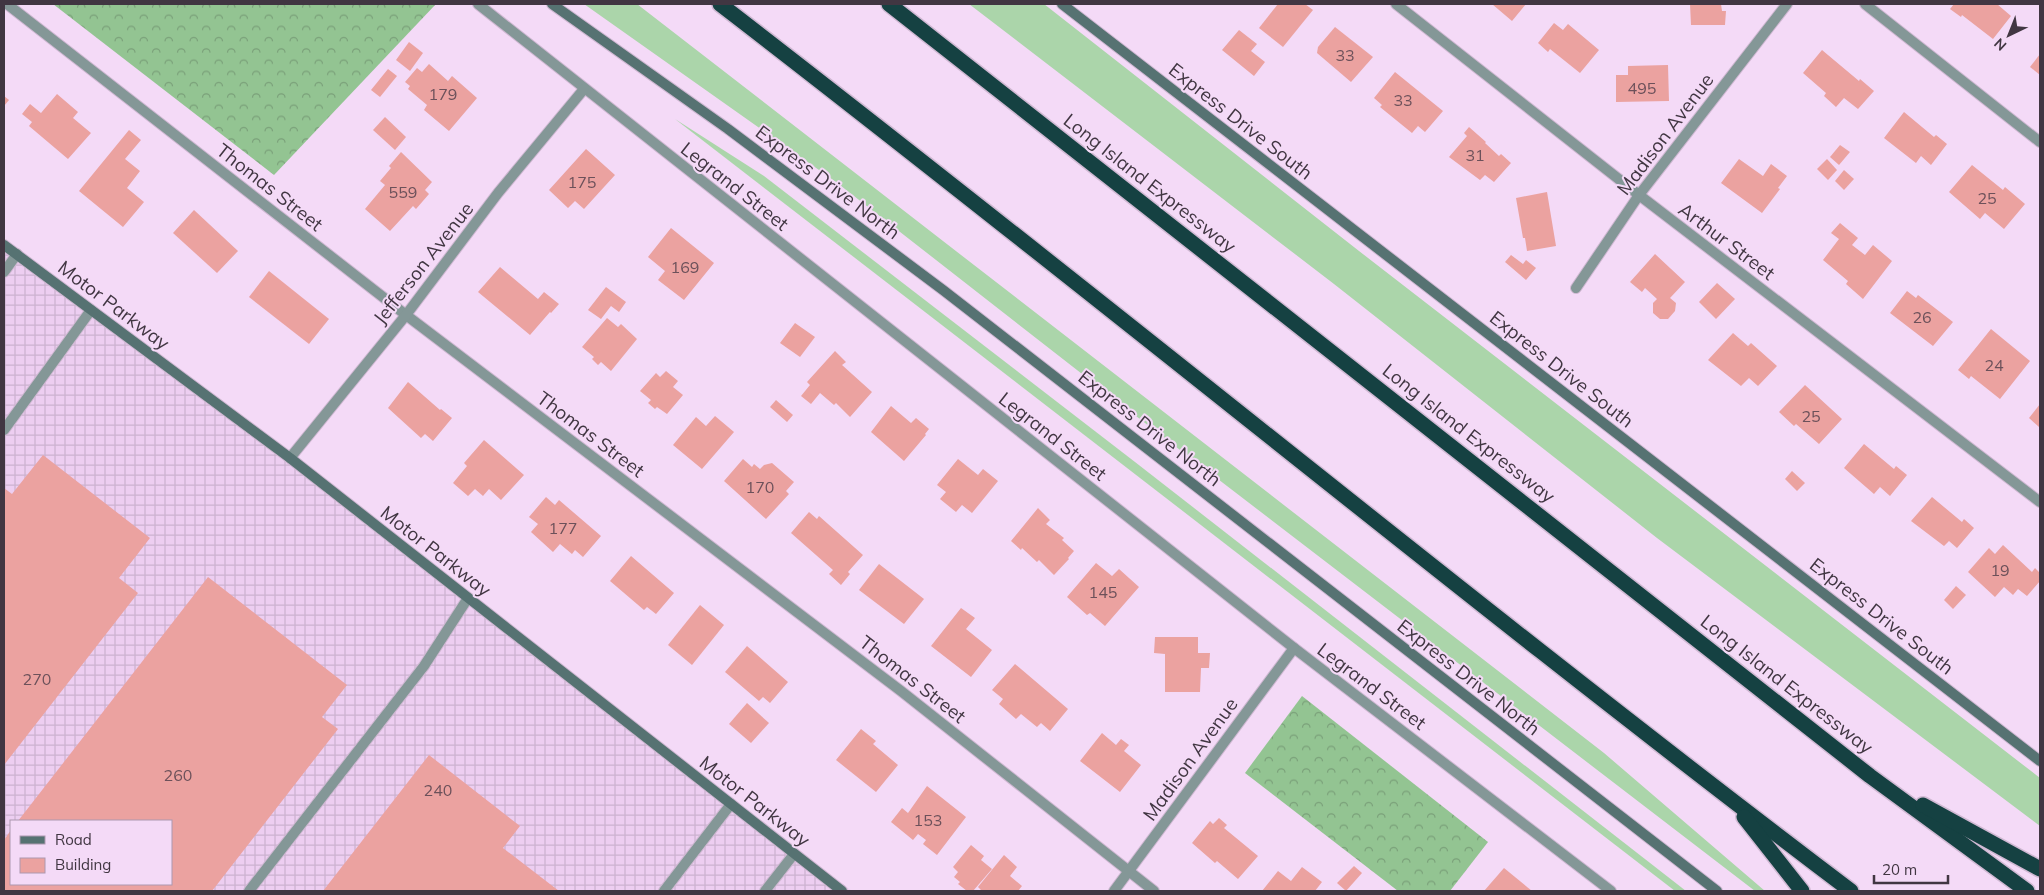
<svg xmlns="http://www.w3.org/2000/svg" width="2044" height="895" font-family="Mulish,sans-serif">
  <defs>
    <pattern id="industrial-grid" width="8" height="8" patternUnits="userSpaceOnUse" patternTransform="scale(1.25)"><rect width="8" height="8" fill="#edcef1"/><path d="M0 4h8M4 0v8" fill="none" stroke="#ccb2d0"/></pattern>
    <pattern id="forest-crowns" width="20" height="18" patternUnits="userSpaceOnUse" patternTransform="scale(1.25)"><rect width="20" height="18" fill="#93c492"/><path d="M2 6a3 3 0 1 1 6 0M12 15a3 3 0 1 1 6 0" fill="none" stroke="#7aa079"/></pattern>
  </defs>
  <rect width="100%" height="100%" fill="#f4daf7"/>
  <path fill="url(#industrial-grid)" fill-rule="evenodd" d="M 4,247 L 852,891 L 4,891 ZM 11,821 L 171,821 L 171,884 L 11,884 Z"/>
  <g fill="#abd5aa">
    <polygon points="584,4 637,4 1604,753 1765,891 1755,891 1154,430 836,182"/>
    <polygon points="969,4 1044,4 1359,251 2040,778 2040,826 1657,538 1334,284"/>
    <polygon points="675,119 764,176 1135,462 1686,891 1675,891"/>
  </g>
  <g fill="url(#forest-crowns)">
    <polygon points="53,4 436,4 274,175"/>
    <polygon points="1302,696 1488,842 1450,891 1398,891 1245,773"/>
  </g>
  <g fill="#eba2a0">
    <polygon points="1278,4 1305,4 1313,10 1283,47 1259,28"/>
    <polygon points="1492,4 1526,4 1512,21"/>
    <polygon points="1690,4 1721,4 1722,11 1726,11 1725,25 1691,25"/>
    <polygon points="1954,4 1997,4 2011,16 1993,39 1962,15 1961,17 1950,9"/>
    <polygon points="1554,23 1563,30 1568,24 1599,50 1580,73 1550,49 1548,52 1538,43"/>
    <polygon points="1335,27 1373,57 1351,82 1317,53 1318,47"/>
    <polygon points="1239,30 1257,44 1251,51 1265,62 1254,76 1222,50"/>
    <polygon points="409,42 423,53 410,71 396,60"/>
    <polygon points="1822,50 1859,81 1860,79 1874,91 1858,109 1844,98 1836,107 1824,96 1826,93 1803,73"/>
    <polygon points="2040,54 2040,75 2030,67"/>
    <polygon points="429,64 448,81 452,76 477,98 449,131 424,110 427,105 408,89 410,86 405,82 417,68 422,72"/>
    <polygon points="1668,65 1669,101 1616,102 1616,75 1628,75 1628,66"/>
    <polygon points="388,69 397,76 380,97 371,90"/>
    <polygon points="1395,72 1443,111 1425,132 1418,126 1412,133 1380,107 1382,105 1374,98"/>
    <polygon points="57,94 78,112 73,118 91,133 68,159 29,126 32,122 22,114 30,104 41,113"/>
    <polygon points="4,96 9,100 4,106"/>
    <polygon points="1904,112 1934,137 1936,135 1947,144 1931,165 1921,156 1916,163 1884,138"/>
    <polygon points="385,117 406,137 395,150 373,130"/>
    <polygon points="1469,127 1486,142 1485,143 1499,156 1501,154 1511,163 1494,182 1485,175 1480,180 1449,157 1467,136 1464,133"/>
    <polygon points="129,130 141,140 125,159 140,171 127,188 144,202 123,227 79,191"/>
    <polygon points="1840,145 1850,152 1839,165 1830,157"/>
    <polygon points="586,149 615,175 584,209 575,201 568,208 549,190"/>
    <polygon points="401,152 432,182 425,190 429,194 416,209 413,206 390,231 365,209 385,185 380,181 391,168 389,166"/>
    <polygon points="1739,159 1763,176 1771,164 1787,176 1778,188 1780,189 1762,213 1721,183"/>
    <polygon points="1827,159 1837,170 1828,180 1817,169"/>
    <polygon points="1972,165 2003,190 2005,187 2025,204 2004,229 1985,213 1980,219 1949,192"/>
    <polygon points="1844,170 1854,179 1844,190 1835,181"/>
    <polygon points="1547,192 1556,246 1527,251 1525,238 1523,238 1516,198"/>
    <polygon points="194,210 238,251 217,273 173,233"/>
    <polygon points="1840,223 1858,238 1852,245 1865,255 1873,245 1892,261 1863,299 1846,284 1848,281 1823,260 1839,239 1831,233"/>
    <polygon points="671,228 714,263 684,300 658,280 665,271 648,257"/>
    <polygon points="1655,254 1685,282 1670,298 1676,303 1675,311 1668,319 1660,319 1653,313 1653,303 1657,299 1645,288 1642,292 1630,282"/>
    <polygon points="1511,255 1523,264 1526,260 1536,268 1526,280 1505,262"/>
    <polygon points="500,267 538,299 544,292 559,304 551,313 550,312 530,335 478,292"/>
    <polygon points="269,271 329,319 309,344 249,297"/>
    <polygon points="1717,283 1735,299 1716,319 1699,302"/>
    <polygon points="606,287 626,302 619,312 611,306 601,319 588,310"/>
    <polygon points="1907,291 1916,298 1918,295 1953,322 1933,346 1890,313"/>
    <polygon points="607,318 618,327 621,324 637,339 611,371 601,362 598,365 592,359 594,357 582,347"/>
    <polygon points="795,323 815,337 800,357 780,343"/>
    <polygon points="1991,329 2030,361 2000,399 1971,376 1969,379 1958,370"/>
    <polygon points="1733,333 1748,346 1751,343 1777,366 1758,386 1749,378 1741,386 1708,360"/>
    <polygon points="835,351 846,362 842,365 872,392 850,417 836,403 834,405 820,393 811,404 801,396 810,385 807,382"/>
    <polygon points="666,371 678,381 673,387 683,395 667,414 657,407 655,409 648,403 651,400 640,391 656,373 660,377"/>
    <polygon points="408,382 440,410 441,409 452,418 433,441 425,434 421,438 388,408"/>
    <polygon points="1805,385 1842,419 1819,444 1796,424 1794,426 1779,412"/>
    <polygon points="776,400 793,415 787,422 770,407"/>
    <polygon points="2040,404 2040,426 2039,427 2029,418"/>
    <polygon points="891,406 911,423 916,418 929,429 925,434 926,435 904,461 871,432"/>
    <polygon points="715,416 734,432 702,469 673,445 696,417 706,426"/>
    <polygon points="484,440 524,475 501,500 489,489 483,496 475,489 468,496 453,483 467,466 464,463"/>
    <polygon points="1864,444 1894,469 1896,466 1907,475 1890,496 1880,487 1874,494 1844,468"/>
    <polygon points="43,455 150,538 119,578 138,593 4,765 4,488 12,494"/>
    <polygon points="743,459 752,467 754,464 760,469 764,465 772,463 794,482 786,491 789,494 766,519 724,481"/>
    <polygon points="958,459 978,475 983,469 998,481 972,513 962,505 956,512 940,499 946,492 937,485"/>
    <polygon points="1792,471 1805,483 1797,491 1785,479"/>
    <polygon points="546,497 555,505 559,500 601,536 583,557 575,550 572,554 560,544 553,552 531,532 538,524 529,517"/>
    <polygon points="1932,497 1962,522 1964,519 1974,528 1957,548 1949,541 1944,546 1911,521"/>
    <polygon points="1038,508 1050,520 1046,524 1064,538 1062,540 1074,551 1068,558 1069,559 1054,575 1039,560 1037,562 1022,548 1021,550 1011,541"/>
    <polygon points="809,512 817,519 819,516 863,555 848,572 850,574 841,585 829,574 833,570 791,533"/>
    <polygon points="2003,545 2032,572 2035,568 2040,573 2040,581 2027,596 2018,589 2013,595 2004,587 1995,597 1968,572 1989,548 1995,554"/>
    <polygon points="631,556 674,593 656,614 647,607 644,610 610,581"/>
    <polygon points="1096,563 1112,576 1119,569 1139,587 1105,626 1090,613 1087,615 1067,597"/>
    <polygon points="879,564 924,599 904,624 859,590"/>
    <polygon points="208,577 347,685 322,717 338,729 212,891 4,891 4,840 11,830 11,884 171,884 171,821 18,821"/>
    <polygon points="1956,586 1966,595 1953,609 1944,600"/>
    <polygon points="700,605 724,625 692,665 668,645"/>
    <polygon points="961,608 975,618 966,629 992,650 971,677 931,646"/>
    <polygon points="1155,637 1198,637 1198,653 1210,653 1209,668 1201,668 1200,692 1165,692 1165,654 1154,653"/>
    <polygon points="747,646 788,682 770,703 763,697 759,701 725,672"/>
    <polygon points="1015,664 1068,709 1050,731 1041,723 1037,727 1021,714 1016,719 999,704 1003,699 992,690"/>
    <polygon points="747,703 769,723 751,743 729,724"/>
    <polygon points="861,729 876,741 873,744 898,765 876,792 836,760"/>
    <polygon points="1102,733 1116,745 1121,739 1129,745 1124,751 1141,765 1120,792 1080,761"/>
    <polygon points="429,755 520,826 503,848 559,891 323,891"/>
    <polygon points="927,786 966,817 937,855 923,844 926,840 918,834 913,840 891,822 902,808 908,813"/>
    <polygon points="1219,818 1227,825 1224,828 1258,856 1238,879 1217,861 1215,863 1192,843 1210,821 1213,824"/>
    <polygon points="971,845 984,856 981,860 992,869 973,891 967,891 958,884 960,882 954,877 958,872 953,867"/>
    <polygon points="1004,855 1017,867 1010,876 1022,886 1018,891 982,891 978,887"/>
    <polygon points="1354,866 1362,873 1346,891 1337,883"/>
    <polygon points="1302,867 1322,882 1315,891 1262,891 1278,871 1291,881"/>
    <polygon points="1504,868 1532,891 1484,891"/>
  </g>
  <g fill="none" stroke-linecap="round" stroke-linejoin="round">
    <g stroke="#d0b9d3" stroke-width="12">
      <g id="service">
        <polyline points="4,272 17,254"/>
        <polyline points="4,430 91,310"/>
        <polyline points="249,891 424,666 468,598"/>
        <polyline points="664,891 731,804"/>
        <polyline points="765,891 794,854"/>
      </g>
    </g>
    <g stroke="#d0b9d3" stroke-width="12">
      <g id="minor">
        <polyline points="7,4 406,315 901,691 1154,891"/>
        <polyline points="478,4 1294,648 1611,891"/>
        <polyline points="1396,4 1639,195 2040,502"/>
        <polyline points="1865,4 2040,142"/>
        <polyline points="1576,288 1639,195 1787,4"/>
        <polyline points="290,458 406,315 498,193 584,89"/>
        <polyline points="1114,891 1294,648"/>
      </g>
    </g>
    <g stroke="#d0b9d3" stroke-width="12">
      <g id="secondary">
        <polyline points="552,4 728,129 943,290 1717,891"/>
        <polyline points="1062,4 2040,761"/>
        <polyline points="4,245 290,458 842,891"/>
      </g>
    </g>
    <g stroke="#d0b9d3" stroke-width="18">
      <g id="motorway">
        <path d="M 720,4 C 1100,296 1469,602 1851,891"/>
        <polyline points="889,4 1870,776 2027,891"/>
        <polyline points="1923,805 2040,869"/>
        <polyline points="1744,817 1802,891"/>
      </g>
    </g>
    <use href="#service" stroke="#849797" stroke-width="10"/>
    <use href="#minor" stroke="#849797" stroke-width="10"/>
    <use href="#secondary" stroke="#567272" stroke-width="10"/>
    <use href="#motorway" stroke="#154142" stroke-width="15"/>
  </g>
  <g text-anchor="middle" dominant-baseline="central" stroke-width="4" stroke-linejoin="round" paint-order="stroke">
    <g font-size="16" fill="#6c515a">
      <text x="1345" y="55">33</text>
      <text x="1642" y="88">495</text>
      <text x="443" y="94">179</text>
      <text x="1403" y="100">33</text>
      <text x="1475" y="155">31</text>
      <text x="582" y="182">175</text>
      <text x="403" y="192">559</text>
      <text x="1987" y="198">25</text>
      <text x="685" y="267">169</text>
      <text x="1922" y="317">26</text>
      <text x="1994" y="365">24</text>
      <text x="1811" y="416">25</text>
      <text x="760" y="487">170</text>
      <text x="563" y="528">177</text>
      <text x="2000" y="570">19</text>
      <text x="1103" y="592">145</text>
      <text x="37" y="679">270</text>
      <text x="178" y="775">260</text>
      <text x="438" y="790">240</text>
      <text x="928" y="820">153</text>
    </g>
    <g font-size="19" fill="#413642" stroke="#f4daf7">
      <text transform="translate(1241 121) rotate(38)">Express Drive South</text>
      <text transform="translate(1665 134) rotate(-53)">Madison Avenue</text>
      <text transform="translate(828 182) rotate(37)">Express Drive North</text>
      <text transform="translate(1150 183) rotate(38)">Long Island Expressway</text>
      <text transform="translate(735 186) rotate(38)">Legrand Street</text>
      <text transform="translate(270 187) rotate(38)">Thomas Street</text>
      <text transform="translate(1727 241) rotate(37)">Arthur Street</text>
      <text transform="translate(423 263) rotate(-52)">Jefferson Avenue</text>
      <text transform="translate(114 305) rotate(37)">Motor Parkway</text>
      <text transform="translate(1562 369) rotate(38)">Express Drive South</text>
      <text transform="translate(1150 428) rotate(38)">Express Drive North</text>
      <text transform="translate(1469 433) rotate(38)">Long Island Expressway</text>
      <text transform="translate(591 434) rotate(37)">Thomas Street</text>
      <text transform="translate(1053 436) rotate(38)">Legrand Street</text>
      <text transform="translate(436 551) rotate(38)">Motor Parkway</text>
      <text transform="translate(1882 616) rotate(38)">Express Drive South</text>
      <text transform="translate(1469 677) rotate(38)">Express Drive North</text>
      <text transform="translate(913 679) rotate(38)">Thomas Street</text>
      <text transform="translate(1787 684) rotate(38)">Long Island Expressway</text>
      <text transform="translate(1372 686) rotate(37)">Legrand Street</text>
      <text transform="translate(1190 759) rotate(-54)">Madison Avenue</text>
      <text transform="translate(755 801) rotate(38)">Motor Parkway</text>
    </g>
  </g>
  <rect width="2044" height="895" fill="none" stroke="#413642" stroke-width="10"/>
  <rect x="10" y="820" width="162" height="65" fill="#f4daf7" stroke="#ac98af"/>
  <rect x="20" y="836" width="25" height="8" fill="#567272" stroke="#ac98af"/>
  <text x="55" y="845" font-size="15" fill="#413642">Road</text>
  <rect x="20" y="858" width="25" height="15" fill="#eba2a0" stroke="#ac98af"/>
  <text x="55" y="870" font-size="15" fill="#413642">Building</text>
  <g transform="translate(2009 35) rotate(223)" stroke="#f4daf7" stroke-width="4" paint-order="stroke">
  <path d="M0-4L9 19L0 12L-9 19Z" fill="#413642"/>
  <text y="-8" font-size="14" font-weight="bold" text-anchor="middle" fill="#413642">N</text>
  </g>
  <path d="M1874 875v8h74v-8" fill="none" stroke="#413642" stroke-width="2.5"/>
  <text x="1882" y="875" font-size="15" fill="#413642" stroke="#f4daf7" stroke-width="4" paint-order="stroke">20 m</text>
</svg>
